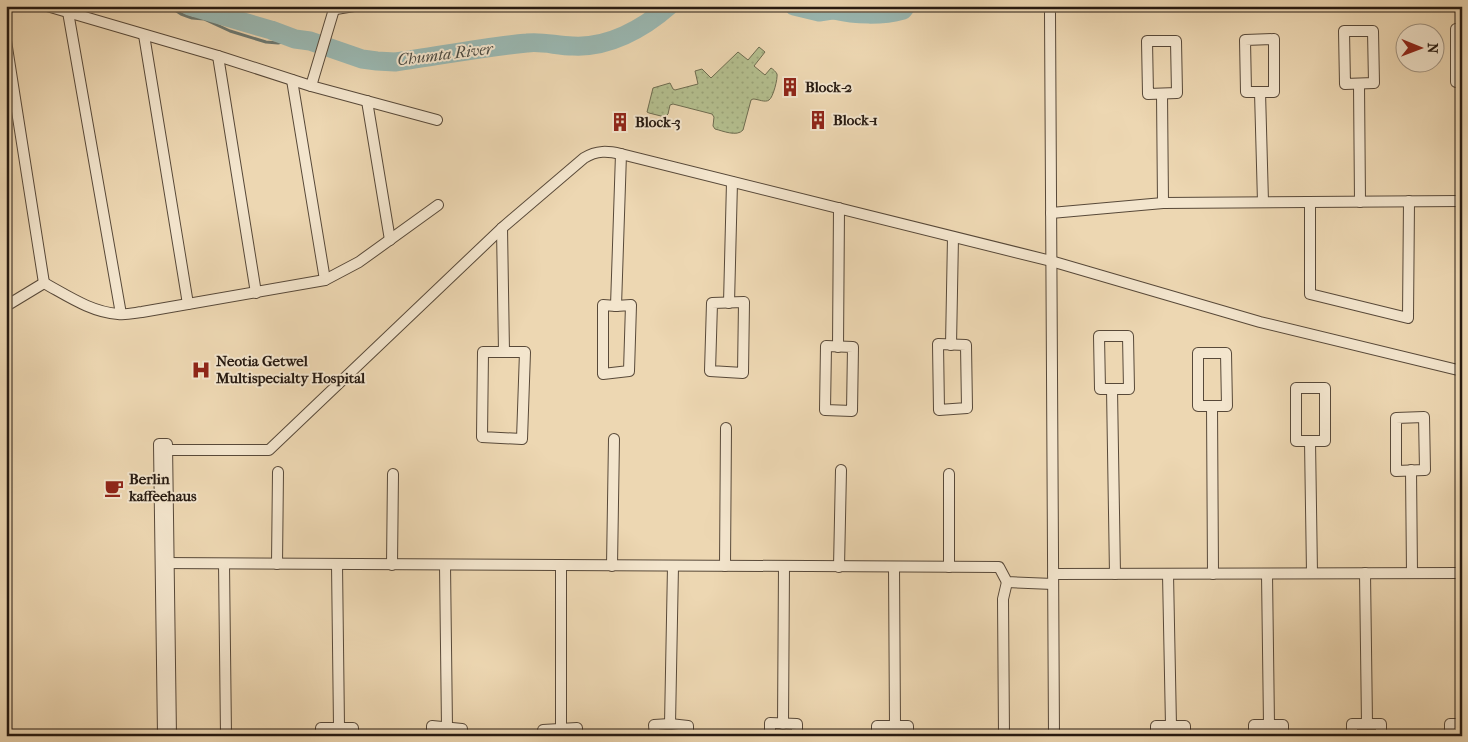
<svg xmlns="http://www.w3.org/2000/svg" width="1468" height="742" font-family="'IM FELL French Canon',serif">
  <defs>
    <pattern id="grass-dots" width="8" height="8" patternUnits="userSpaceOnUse" patternTransform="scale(1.25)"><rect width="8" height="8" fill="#b4bf8f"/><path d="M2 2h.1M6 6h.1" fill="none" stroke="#9ba47a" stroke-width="1.8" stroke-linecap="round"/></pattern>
  </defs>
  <rect width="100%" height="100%" fill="#edd7b2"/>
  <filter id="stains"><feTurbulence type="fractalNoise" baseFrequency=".004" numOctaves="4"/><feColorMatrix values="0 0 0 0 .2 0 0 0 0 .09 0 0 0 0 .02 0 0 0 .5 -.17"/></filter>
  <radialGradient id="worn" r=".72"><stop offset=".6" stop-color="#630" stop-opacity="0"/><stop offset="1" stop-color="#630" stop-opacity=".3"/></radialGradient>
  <path fill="url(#grass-dots)" stroke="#6e6c50" d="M 759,47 L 765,52 L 754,66 L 765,75 L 771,68 C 773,69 776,72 777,74 C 778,78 773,98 769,100 C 765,103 758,99 753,99 L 751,100 L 743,130 C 737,137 723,131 715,129 L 713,126 L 714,117 L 712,114 L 673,104 L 670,105 L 668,114 L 665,117 L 649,113 L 647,112 L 653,88 L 670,83 L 673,89 L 675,90 L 698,84 L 695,71 L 702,69 L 711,78 L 738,52 L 748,60 Z"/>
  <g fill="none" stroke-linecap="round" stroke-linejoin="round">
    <polyline stroke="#6c7972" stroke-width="3" points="173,6 175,10 181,14 192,18 204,19 230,31 266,42 278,43 295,39"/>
    <g stroke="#9ab8b2" stroke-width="19">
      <path d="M 189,6 L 271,30 L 295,39 L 310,41 L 362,59 L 377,61 L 395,62 C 439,56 483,47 527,43 C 543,41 557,46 573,46 C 608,48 643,29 669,6"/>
      <polyline points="794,6 819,12 845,8"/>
      <path d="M 834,10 C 855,15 882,16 903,10 L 906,6"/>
    </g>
    <g stroke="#584939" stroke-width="12">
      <g id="street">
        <polyline points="47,6 218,56 311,86 437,120"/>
        <polyline points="336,9 354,6"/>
        <polyline points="68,12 121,314"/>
        <polyline points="1050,13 1054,736"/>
        <polyline points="1462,29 1456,29 1456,82 1462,82"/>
        <polygon points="1344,31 1373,31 1374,83 1345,84"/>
        <polyline points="144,35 188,304"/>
        <polygon points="1274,39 1274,92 1246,92 1245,40"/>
        <polyline points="6,41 44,283"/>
        <polygon points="1147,41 1176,41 1177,93 1148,94"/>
        <polyline points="218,56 256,293"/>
        <polyline points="292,80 325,280"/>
        <polyline points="1359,84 1360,202"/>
        <polyline points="311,86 335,6"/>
        <polyline points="1260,92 1263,202"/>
        <polyline points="1162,94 1163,203"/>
        <polyline points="367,101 390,240"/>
        <polyline points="1310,202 1310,294 1408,318 1409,201"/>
        <polyline points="1051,213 1163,203 1462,201"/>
        <polyline points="502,228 504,352"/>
        <path d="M 44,283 C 68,296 91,312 118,314 C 126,315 134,313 142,312 L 325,280 L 359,262 L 438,205"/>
        <polygon points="744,302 743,373 710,371 712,303"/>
        <polyline points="729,303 732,182"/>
        <polygon points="603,305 616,306 631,305 629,371 603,374"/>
        <polyline points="6,306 44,283"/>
        <polyline points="616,306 621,154"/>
        <polygon points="1099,336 1128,336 1129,389 1100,389"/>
        <polygon points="938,344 966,345 967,408 939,410"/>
        <polyline points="951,345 953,237"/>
        <polygon points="826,346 853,347 852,411 825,410"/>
        <polyline points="838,347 839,208"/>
        <polygon points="483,352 525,352 522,439 482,437"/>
        <polygon points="1198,353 1226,353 1227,406 1198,406"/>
        <rect x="1296" y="388" width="29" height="53"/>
        <polyline points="1112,389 1115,574"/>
        <polyline points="1212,406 1213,574"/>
        <polygon points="1424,417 1425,470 1396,471 1396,418"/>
        <polyline points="1310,441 1312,573"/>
        <path d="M 167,450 L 269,450 L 502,228 L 584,158 C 597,150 608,151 621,154 L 1051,261 L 1260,322 L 1462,371"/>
        <polyline points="1411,470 1412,573"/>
        <polyline points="161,563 999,567 1007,582 1053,584"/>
        <polyline points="224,564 226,736"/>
        <polyline points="277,564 278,472"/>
        <polyline points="337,564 339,727"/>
        <polyline points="392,565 393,474"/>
        <polyline points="445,565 447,728"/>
        <polyline points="561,565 561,730"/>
        <polyline points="612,566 614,439"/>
        <polyline points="725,566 726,428"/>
        <polyline points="839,567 841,470"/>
        <polyline points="894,567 895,726"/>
        <polyline points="949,567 949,474"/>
        <polyline points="1365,573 1367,724"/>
        <polyline points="1053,574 1462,573"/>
        <polyline points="1168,574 1171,726"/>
        <polyline points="1267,574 1269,725"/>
        <polyline points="670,724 673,566"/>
        <polyline points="783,724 784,566"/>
        <polyline points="163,736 159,444 167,444 171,736"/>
        <polyline points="321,736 321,728 353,728 353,736"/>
        <polyline points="432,736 432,726 462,729 462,736"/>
        <polyline points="543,736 543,730 577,728 577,736"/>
        <polyline points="655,736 654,725 670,724 688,726 688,736"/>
        <polyline points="770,736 770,723 797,724 797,736"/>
        <polyline points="877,736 877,726 908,726 908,736"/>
        <polyline points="1004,736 1003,599 1007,582"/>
        <polyline points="1156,736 1156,726 1185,726 1185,736"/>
        <polyline points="1254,736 1254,725 1283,725 1283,736"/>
        <polyline points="1352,736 1352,724 1381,724 1381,736"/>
        <polyline points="1450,736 1450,724 1462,724"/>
      </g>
    </g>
    <use href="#street" stroke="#f3e5cd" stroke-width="10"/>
  </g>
  <defs>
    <g id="building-bare" transform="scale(1.5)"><path d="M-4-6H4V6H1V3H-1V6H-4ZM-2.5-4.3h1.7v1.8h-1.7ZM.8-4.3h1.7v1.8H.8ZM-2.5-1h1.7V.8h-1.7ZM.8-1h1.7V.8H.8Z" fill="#8f2418" stroke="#f3e5cd" stroke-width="2.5" paint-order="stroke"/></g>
    <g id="hospital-bare" transform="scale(1.5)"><path d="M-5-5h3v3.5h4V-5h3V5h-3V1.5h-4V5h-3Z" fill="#8f2418" stroke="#f3e5cd" stroke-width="2.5" paint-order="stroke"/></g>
    <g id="cafe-bare" transform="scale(1.5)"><path d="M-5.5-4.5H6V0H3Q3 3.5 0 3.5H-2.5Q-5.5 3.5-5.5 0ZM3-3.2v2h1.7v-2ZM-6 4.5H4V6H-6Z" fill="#8f2418" stroke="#f3e5cd" stroke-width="2.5" paint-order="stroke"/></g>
  </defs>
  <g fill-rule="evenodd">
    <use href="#building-bare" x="790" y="87"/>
    <use href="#building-bare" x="818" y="120"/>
    <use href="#building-bare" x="620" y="122"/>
    <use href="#hospital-bare" x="201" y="370"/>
    <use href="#cafe-bare" x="114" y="488"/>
  </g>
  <g text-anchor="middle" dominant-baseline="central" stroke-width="4" stroke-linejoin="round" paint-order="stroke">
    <g font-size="15" font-weight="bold" fill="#271a11" stroke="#f3e5cd" text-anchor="start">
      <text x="805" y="87">Block-2</text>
      <text x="833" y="120">Block-1</text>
      <text x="635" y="122">Block-3</text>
      <text x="216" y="361">Neotia Getwel<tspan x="216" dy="17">Multispecialty Hospital</tspan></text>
      <text x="129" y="479">Berlin<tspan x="129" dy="17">kaffeehaus</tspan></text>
    </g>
    <g font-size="16" font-style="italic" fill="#4a4941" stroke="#f3e5cd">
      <text transform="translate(445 54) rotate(-7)">Chumta River</text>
    </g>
  </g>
  <rect width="1468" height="742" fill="none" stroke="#edd7b2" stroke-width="25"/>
  <rect x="8" y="8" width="1453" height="727" fill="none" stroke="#271a11" stroke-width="2.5"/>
  <rect x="12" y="12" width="1443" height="717" fill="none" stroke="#271a11"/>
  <g transform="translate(1420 48) rotate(91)"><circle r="24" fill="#f3e5cd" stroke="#a19482"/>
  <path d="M0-4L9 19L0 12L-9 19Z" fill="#8f2418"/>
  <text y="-8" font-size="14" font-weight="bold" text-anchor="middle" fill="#271a11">N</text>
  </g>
  <rect width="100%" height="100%" filter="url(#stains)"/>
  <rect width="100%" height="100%" fill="url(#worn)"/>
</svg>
